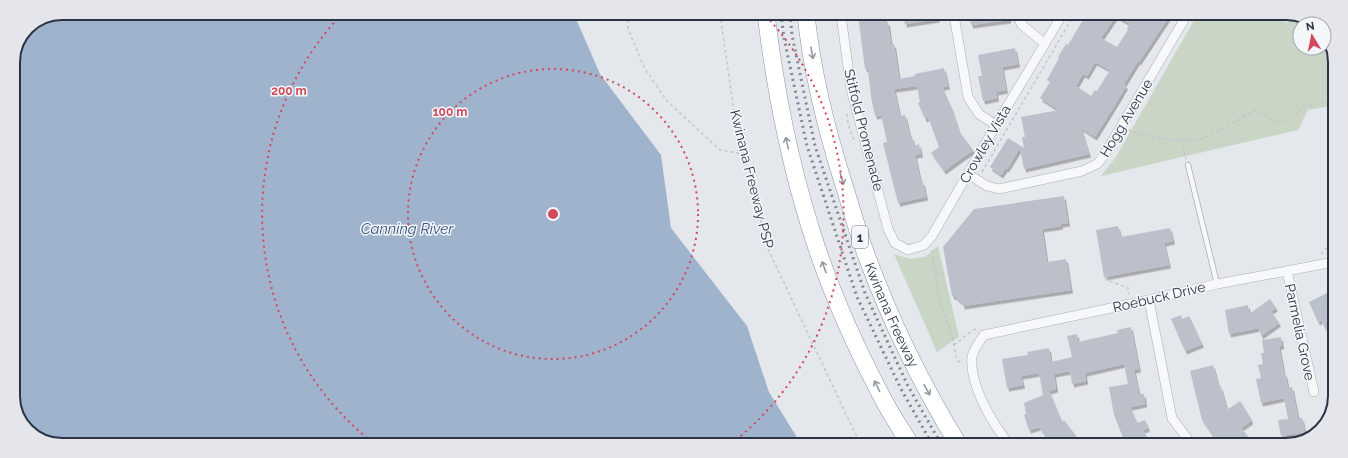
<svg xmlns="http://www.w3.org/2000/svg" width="1348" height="458" font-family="Raleway,sans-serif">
  <defs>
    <filter id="shadow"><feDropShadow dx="2" dy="3.5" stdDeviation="0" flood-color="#0004"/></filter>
  </defs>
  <rect width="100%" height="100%" fill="#e4e7ec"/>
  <g fill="#c9d6c5">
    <polygon points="1197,15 1283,15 1285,23 1306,18 1314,24 1300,24 1300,48 1324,48 1324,31 1335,58 1335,105 1308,110 1298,130 1101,176 1116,157"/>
    <polygon points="938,246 959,337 937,352 894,254 910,259 925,257"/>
  </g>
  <polygon fill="#9fb4cc" points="62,13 574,14 600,74 661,155 671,228 747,326 769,392 801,444 46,442 23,426 13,400 13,59 27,27"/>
  <g fill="#bbc0ca" fill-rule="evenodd" filter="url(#shadow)">
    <polygon points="858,15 884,15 885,22 888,22 891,45 894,44 899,79 915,76 915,74 944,68 948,86 942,87 951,107 959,131 973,150 944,171 931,153 939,147 928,117 925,119 918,103 920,102 917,86 894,89 900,116 905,115 910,137 912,137 914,146 919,144 921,154 915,155 921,183 923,182 926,197 898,203 883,143 887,142 881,115 875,116 871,97 868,69 865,69"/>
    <polygon points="903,15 937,15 938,19 905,24"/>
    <polygon points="969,15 1009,15 1009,20 971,25"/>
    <path d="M 1086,15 L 1170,15 L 1139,62 L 1138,61 L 1124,84 L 1126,86 L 1116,103 L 1095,137 L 1081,128 L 1089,154 L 1024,169 L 1020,148 L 1007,169 L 1006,168 L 1001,175 L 990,167 L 1008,138 L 1024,148 L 1022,137 L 1025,137 L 1021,117 L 1059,110 L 1040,98 L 1050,82 L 1047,80 L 1059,58 L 1058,57 L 1066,44 L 1068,45 ZM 1116,16 L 1130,24 L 1127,29 L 1128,30 L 1117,47 L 1101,38 ZM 1095,62 L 1110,70 L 1097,91 L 1095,90 L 1091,96 L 1076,86 L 1083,74 L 1087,76 Z"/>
    <polygon points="1015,48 1018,64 1002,67 1006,90 996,92 997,98 983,101 978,76 982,76 978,55"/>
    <polygon points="1064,196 1068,223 1061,224 1061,226 1042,229 1047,262 1066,259 1071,290 963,306 962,303 954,296 952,296 943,247 974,209"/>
    <polygon points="1118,226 1121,237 1170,228 1173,241 1164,243 1169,265 1104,277 1096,230"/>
    <polygon points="1333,290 1333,344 1321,320 1318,322 1309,302"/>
    <polygon points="1270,299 1276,308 1271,311 1279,323 1261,336 1259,328 1229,334 1225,310 1248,305 1249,314"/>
    <polygon points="1181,315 1182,319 1189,316 1202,344 1185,351 1171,319"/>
    <polygon points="1131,327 1139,369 1134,370 1139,394 1144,394 1145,404 1130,407 1137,423 1145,420 1148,428 1143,430 1151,445 1126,445 1114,415 1109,387 1128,384 1124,364 1085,373 1086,381 1072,384 1070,371 1054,374 1056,389 1049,391 1062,422 1064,420 1083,445 1039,444 1047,439 1039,427 1029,430 1024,415 1026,414 1024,403 1043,395 1039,373 1021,376 1023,385 1007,388 1002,359 1028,355 1027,352 1049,348 1051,362 1072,357 1067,336 1077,334 1078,342 1118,333 1117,330"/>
    <polygon points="1281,337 1282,346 1279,346 1284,374 1285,373 1288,388 1292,387 1298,418 1302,418 1305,432 1281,436 1278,420 1288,419 1284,398 1261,403 1256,379 1261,378 1258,365 1263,364 1261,353 1264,353 1262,340"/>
    <polygon points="1213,365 1219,387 1221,387 1227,410 1240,401 1250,417 1251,421 1241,428 1255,445 1219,445 1202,420 1190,371"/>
  </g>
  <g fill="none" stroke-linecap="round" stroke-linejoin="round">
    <g stroke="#a9aeb7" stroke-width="6">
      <polyline id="service" points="1188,165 1217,284"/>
    </g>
    <g stroke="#a9aeb7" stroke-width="10">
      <g id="minor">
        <polyline points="841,15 851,89 888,229 895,243 908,250 924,245 932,236 996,125 1062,15"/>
        <polyline points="954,15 968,97 979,114 996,125"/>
        <polyline points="1017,15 1022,25 1044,43"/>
        <polyline points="968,174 987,186 999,189 1082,171 1097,164 1103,157 1187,15"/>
        <polyline points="1287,271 1314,392"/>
        <polyline points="1149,300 1172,418 1192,445"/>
        <path d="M 1009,444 C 992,423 969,384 972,357 C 973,350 980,341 984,335 L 1149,300 L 1217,284 L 1287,271 L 1333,262"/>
      </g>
    </g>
    <g stroke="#8b94a3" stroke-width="18">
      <g id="motorway">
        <path d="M 766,14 C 775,88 789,160 811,230 C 829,288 854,344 882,397 C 890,413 901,429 910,444"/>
        <path id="s1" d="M 806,15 C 812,72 826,128 843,182 C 851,207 858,233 867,257 C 891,322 922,385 958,444"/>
      </g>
    </g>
    <g stroke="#c2c5cb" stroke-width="1.5" stroke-dasharray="3 3" stroke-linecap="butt">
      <polyline points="629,14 628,29 645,69 667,101 720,150 744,154"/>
      <polyline points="720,14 735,118 768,249 855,433 862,444"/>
      <polyline points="847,114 848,124 855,143"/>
      <path d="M 1129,130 C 1144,137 1184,143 1199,139 C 1219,133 1237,120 1255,110 L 1278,123 L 1295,117 L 1303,107 L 1335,100"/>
      <polyline points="1181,140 1186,159"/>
      <polyline points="982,172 1074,15"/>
      <polyline points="932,250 938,293 952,337 957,360 962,364"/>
      <polyline points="1321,254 1325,249 1334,247"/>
      <polyline points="935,275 948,272"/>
      <polyline points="1107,277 1107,280 1128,288 1129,294"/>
      <polyline points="954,345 973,330 976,329"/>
    </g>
    <use href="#service" stroke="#f7f8fa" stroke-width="4.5"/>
    <use href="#minor" stroke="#f7f8fa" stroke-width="9"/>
    <use href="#motorway" stroke="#fff" stroke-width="17"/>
    <g stroke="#7d8696" stroke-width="3" stroke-dasharray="2 4" stroke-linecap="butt">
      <polyline points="781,14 784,38 807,146 857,297 901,389 932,444"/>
      <polyline points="790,14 792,35 815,146 865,293 908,386 941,444"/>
    </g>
  </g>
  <defs><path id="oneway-shaft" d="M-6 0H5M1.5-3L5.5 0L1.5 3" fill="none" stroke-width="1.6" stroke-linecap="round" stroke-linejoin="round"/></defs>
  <g stroke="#959aa2">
    <use href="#oneway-shaft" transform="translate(812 53) rotate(80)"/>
    <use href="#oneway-shaft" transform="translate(787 143) rotate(-103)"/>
    <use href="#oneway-shaft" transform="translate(842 179) rotate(73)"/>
    <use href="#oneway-shaft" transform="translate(824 267) rotate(-110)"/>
    <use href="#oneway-shaft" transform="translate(877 386) rotate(-116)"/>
    <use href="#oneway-shaft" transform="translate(927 390) rotate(61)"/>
  </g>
  <g fill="none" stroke="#d1495b" stroke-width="2" stroke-dasharray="2 4">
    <circle cx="553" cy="214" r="145"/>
    <path d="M372 442A291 291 0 0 1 342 14M766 16A291 291 0 0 1 732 443"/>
  </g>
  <g text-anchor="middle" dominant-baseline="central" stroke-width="3" stroke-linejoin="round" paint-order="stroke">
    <rect fill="#f4f6f9" stroke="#676e7b" stroke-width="1" x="852" y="226" width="16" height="22" rx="3"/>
    <g font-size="13" font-weight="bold" fill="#2b3445">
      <text x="860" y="237">1</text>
    </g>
    <g font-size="14" fill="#2b3445" stroke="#f4f6f9">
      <text transform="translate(1126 118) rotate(-59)">Hogg Avenue</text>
      <text transform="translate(864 130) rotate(76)">Stitfold Promenade</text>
      <text transform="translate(985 144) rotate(-60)">Crowley Vista</text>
      <text transform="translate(752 179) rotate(76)">Kwinana Freeway PSP</text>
      <text transform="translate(1159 297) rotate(-13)">Roebuck Drive</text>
      <text stroke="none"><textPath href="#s1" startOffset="313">Kwinana Freeway</textPath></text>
      <text transform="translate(1300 332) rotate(78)">Parmelia Grove</text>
    </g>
    <g font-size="15" font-style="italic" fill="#34527a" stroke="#f4f6f9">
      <text x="407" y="229">Canning River</text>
    </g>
  </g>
  <path d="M0 0H1348V458H0ZM62 20H1286A42 42 0 0 1 1328 62V396A42 42 0 0 1 1286 438H62A42 42 0 0 1 20 396V62A42 42 0 0 1 62 20Z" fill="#e4e6eb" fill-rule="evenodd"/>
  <path fill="none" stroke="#2b3445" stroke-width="2" d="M62 20H1286A42 42 0 0 1 1328 62V396A42 42 0 0 1 1286 438H62A42 42 0 0 1 20 396V62A42 42 0 0 1 62 20Z"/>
  <circle cx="553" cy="214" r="6" fill="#d1495b" stroke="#f4f6f9" stroke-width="2"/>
  <g font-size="12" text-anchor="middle" font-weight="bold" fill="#d1495b" stroke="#f4f6f9" stroke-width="3" stroke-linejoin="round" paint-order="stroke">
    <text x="289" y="95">200 m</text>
    <text x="450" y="116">100 m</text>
  </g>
  <g transform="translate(1312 36) rotate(350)"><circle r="19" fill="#f4f6f9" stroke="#a4a8b1"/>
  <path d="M0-3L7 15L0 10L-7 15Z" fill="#d1495b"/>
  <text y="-6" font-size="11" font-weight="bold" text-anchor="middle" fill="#2b3445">N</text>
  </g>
</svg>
